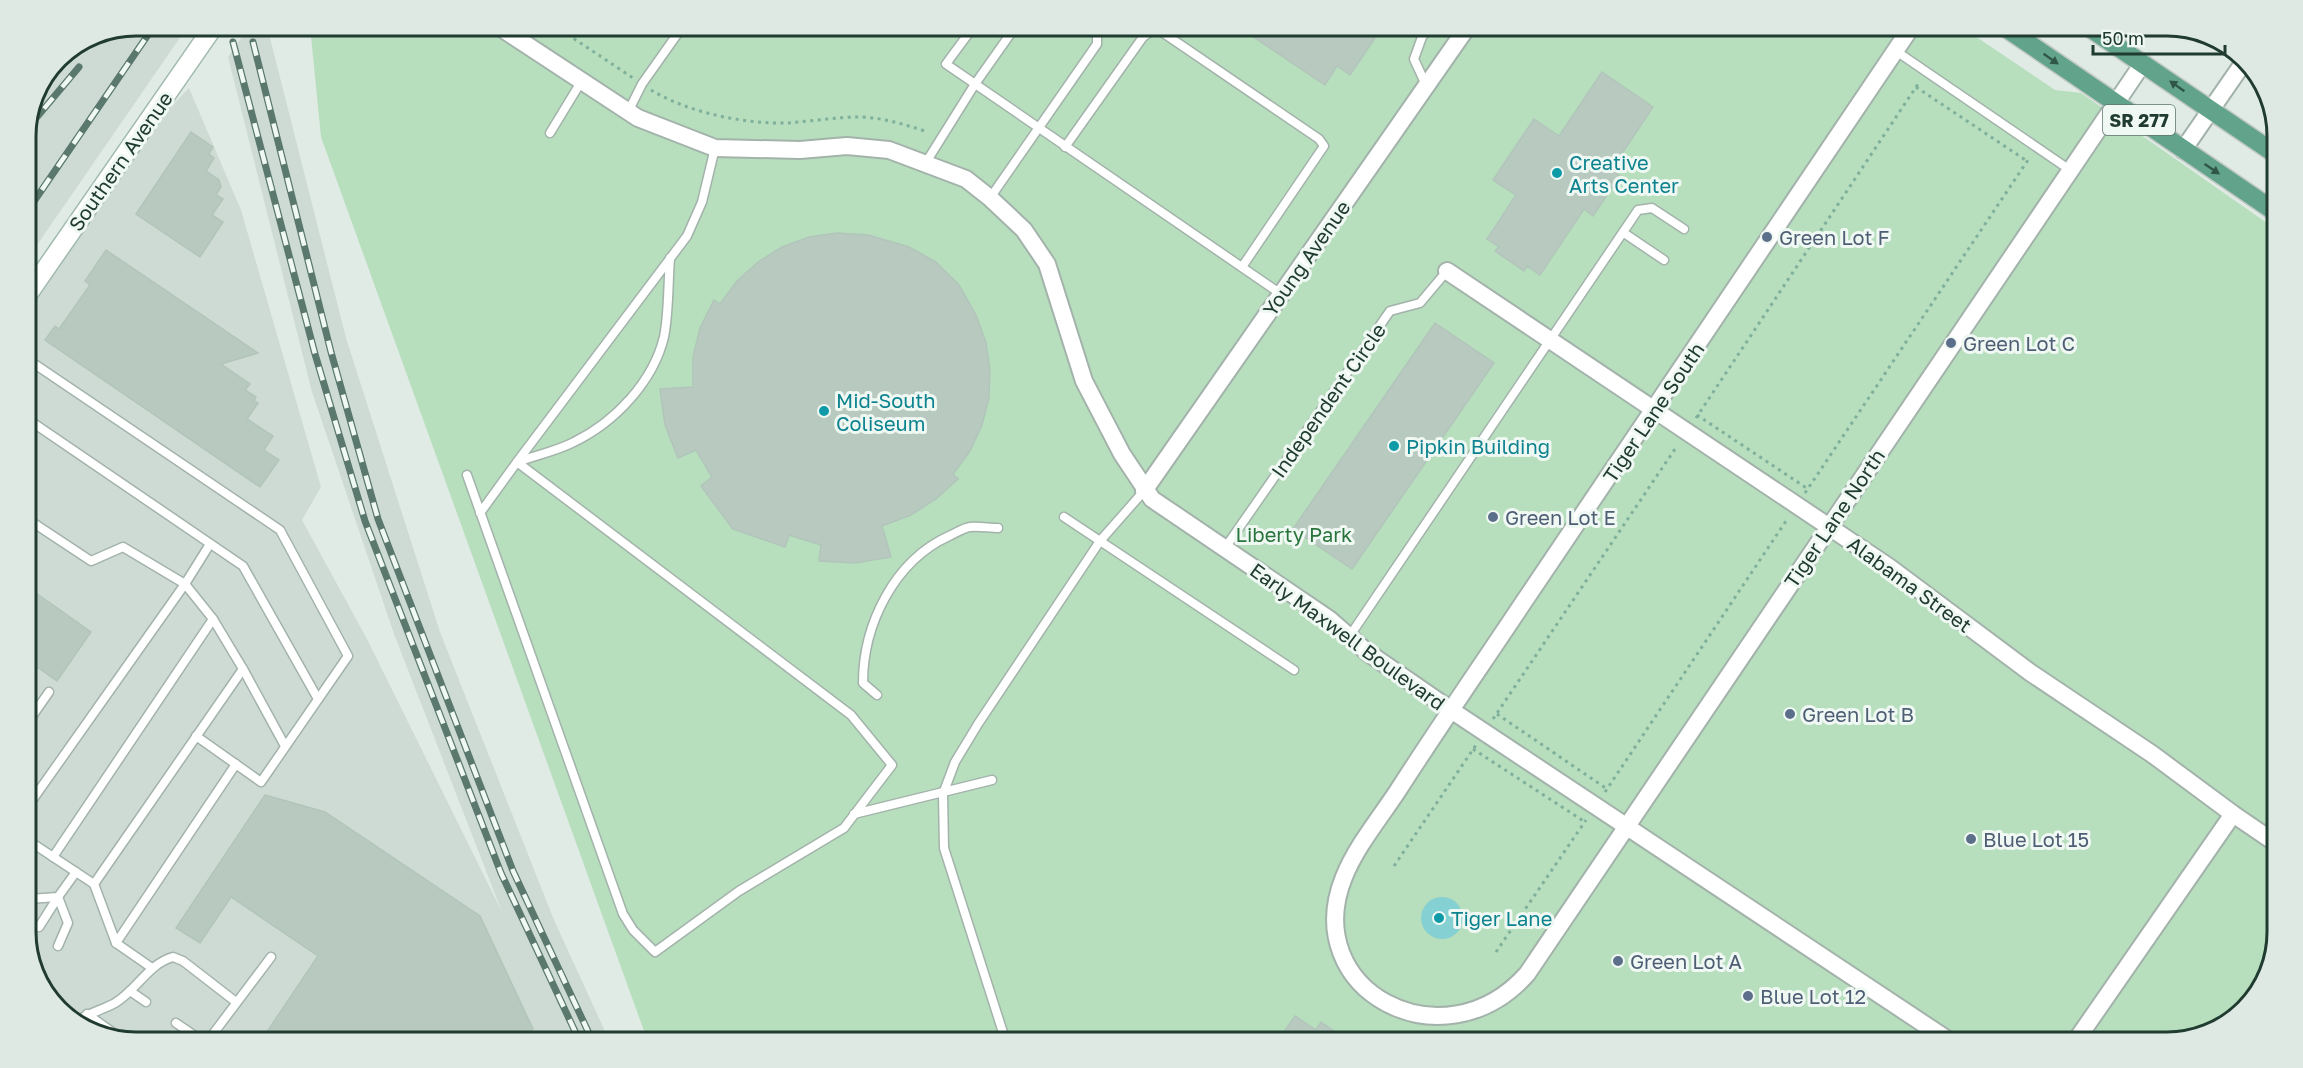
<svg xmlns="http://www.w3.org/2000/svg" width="2303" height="1068" font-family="'Golos Text',sans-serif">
  <rect width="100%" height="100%" fill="#e0ebe5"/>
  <g fill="#cedbd4">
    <polygon points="136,26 188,26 26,261 26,129 58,58 94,34"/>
    <polygon points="249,26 267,26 346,338 440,632 554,920 610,1042 136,1042 93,1034 48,999 26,940 26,312 157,121 189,88 241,210 321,487 302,520 367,639 502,912 394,634 312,392 228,57"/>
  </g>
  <polygon fill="#b7debd" points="310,26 1971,26 1975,36 2055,90 2081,93 2277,230 2277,932 2269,975 2229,1024 2168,1042 648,1042 321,137"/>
  <circle fill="#85d0d3" cx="1442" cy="918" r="21"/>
  <g fill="#b8c9c0" stroke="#b2c5bb" stroke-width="1.5">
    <polygon points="1237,26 1383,26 1350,75 1337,66 1325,85"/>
    <polygon points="1602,72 1653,107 1611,170 1620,176 1593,216 1584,209 1540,275 1527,266 1524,271 1495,251 1499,247 1487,239 1516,195 1493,180 1534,119 1559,136"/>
    <polygon points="191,132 213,147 209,154 214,158 206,171 219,180 221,187 216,195 223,199 212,215 223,222 200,257 136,214"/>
    <polygon points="837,233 868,235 909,247 936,262 959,285 976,315 986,343 990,370 989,398 982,425 970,451 953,474 958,479 936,499 911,515 882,526 891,557 855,563 819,561 821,545 789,535 785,547 733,529 701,486 712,477 696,450 678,458 665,425 660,389 693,387 693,357 700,328 714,300 720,304 737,281 758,262 782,247 809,237"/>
    <polygon points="106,250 258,353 221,364 250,384 245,390 256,397 254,401 258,403 247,419 273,436 264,450 279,460 260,487 45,340 55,326 59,329 90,285 85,281"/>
    <polygon points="1435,323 1494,363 1352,569 1293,529"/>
    <polygon points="26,586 91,632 57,681 26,659"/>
    <polygon points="265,795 325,812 480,916 533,1029 524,1042 260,1042 318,956 231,897 200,943 176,928"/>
    <polygon points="1295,1016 1316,1030 1321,1022 1335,1032 1330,1039 1334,1042 1277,1042"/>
  </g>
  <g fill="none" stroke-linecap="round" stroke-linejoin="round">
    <g stroke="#a3b3ab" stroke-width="11">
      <g id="lane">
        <polyline points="974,26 946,64 1281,294"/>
        <polyline points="395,27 396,26"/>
        <polyline points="1896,51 2070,170"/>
        <polyline points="1426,85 1414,59 1422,37 1430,26"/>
        <polyline points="628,112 642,84 683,26"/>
        <polyline points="550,133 581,82"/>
        <polyline points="1065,147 1143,37 1156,28 1319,139 1324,146 1242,267"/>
        <polyline points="925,164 975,84 1016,26"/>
        <polyline points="990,198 1097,44 1097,32 1086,26"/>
        <polyline points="1624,233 1664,260"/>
        <polyline points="26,380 36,365 280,530 348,656 261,782 196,736"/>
        <polyline points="26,418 243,566 318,699"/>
        <polyline points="517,462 687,236 702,202 715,148"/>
        <path d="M 518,462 C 536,455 557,451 574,442 C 615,422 653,382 664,337 C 669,312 668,283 670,258"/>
        <path d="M 467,475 C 519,621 571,767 623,914 L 633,930 L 655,952 L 739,891 L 844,828 L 892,765 L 851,715 L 517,462 L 480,513"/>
        <polyline points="1064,517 1294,670"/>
        <polyline points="26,518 91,561 123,547 185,584 210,544"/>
        <polyline points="1225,548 1390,311 1420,303 1447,271"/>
        <polyline points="1349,637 1638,210 1652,208 1684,229"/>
        <polyline points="243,669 285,746"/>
        <path d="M 877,695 L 863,683 C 863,625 894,561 949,536 C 956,533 963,528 970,527 C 979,526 989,528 998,528"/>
        <polyline points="26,725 49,692"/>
        <polyline points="26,809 185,584 213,619 53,857"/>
        <polyline points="854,814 992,780"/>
        <polyline points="26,839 94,884 243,669 213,619"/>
        <polyline points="94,884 116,943"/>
        <polyline points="26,902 28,899 58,897 76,872"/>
        <polyline points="39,927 58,897"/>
        <polyline points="58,946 68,923 58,897"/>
        <polyline points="152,968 116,943 236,764"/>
        <polyline points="130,991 146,1002"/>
        <polyline points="87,1014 119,1037"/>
        <path d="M 77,1021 C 89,1013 102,1010 115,1003 C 137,990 148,964 173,957 L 183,961 L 236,1002"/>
        <polyline points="176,1023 204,1042"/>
        <polyline points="207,1042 271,957"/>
        <polyline points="1006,1042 944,848 943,794 955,762 978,724 1100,541 1144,491"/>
      </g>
    </g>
    <g stroke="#a3b3ab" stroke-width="20">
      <g id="street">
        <polyline points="498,26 638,118 715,148 800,150 847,146 889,150 966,179 990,198 1024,230 1047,264 1084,381 1122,454 1152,499 1329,619 1367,652 1451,710 1951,1042"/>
        <path d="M 1912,26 C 1784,219 1654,411 1523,603 C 1481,666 1438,728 1397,792 C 1379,819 1356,847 1344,877 C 1298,990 1443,1068 1527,974 L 2143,63"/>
        <polyline points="2183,150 2244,62"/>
        <polyline points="1447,271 1889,567 2031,673 2152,754 2233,814 2277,844"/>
        <polyline points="1144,491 1468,26"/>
        <polyline points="2075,1042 2233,814"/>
      </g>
    </g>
    <g stroke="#a0baaf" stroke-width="21">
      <polyline id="secondary" points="26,297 214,26"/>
    </g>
    <g stroke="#c1c8c5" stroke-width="21">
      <g id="primary">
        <polyline points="2003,26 2277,213"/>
        <polyline points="2087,26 2277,155"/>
      </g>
    </g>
    <g stroke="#7fb09b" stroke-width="3" stroke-dasharray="3 4.5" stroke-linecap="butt">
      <polyline points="555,26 633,78"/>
      <polyline points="1916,87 2027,161"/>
      <path d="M 651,90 C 689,113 744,124 788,123 C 812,121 837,117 861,117 C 885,118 906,125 928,132"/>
      <polyline points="1697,415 1808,489"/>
      <polyline points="1696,418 1920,81"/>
      <polyline points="1805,493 2030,157"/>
      <polyline points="1497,714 1607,789"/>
      <polyline points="1493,719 1677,446"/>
      <polyline points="1473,749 1585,822"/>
      <polyline points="1605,792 1788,518"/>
      <polyline points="1394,866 1476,745"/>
      <polyline points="1496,952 1586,820"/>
      <polyline points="1180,1034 1229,1042"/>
    </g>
    <use href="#lane" stroke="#fff" stroke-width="8"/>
    <use href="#street" stroke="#fff" stroke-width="16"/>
    <use href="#secondary" stroke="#fff" stroke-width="18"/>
    <use href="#primary" stroke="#62a38b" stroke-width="18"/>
    <g stroke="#5a786d" stroke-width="7">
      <g id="rail">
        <polyline points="233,42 315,354 365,521 501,873 580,1042"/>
        <polyline points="253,42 331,352 378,519 513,871 593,1042"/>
        <polyline points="50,74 70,58"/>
        <polyline points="26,130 79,67"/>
        <polyline points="26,213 154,26"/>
      </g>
    </g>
    <use href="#rail" stroke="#f0f8f3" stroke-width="4.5" stroke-dasharray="14" stroke-linecap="butt"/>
  </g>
  <defs><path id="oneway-solid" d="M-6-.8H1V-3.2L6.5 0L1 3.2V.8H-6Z" transform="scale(1.5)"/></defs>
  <g fill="#305648">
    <use href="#oneway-solid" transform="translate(2051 59) rotate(35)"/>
    <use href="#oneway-solid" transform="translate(2177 86) rotate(-145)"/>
    <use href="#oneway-solid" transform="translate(2212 169) rotate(34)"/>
  </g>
  <g fill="#0f9aa8" stroke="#f0f8f3" stroke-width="2">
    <circle cx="1557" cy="173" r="6"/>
    <circle cx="824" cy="411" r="6"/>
    <circle cx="1394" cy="446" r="6"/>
    <circle cx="1439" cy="918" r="6"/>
  </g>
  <g fill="#5c6f8a" stroke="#f0f8f3" stroke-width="2">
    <circle cx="1767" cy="237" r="6"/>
    <circle cx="1951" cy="343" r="6"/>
    <circle cx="1493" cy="517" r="6"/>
    <circle cx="1790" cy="714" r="6"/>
    <circle cx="1971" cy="839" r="6"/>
    <circle cx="1618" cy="961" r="6"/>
    <circle cx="1748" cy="996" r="6"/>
  </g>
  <g text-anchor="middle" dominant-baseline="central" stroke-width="6" stroke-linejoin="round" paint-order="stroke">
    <rect fill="#f0f8f3" stroke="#5e746b" stroke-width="1.5" x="2103" y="105" width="72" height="30" rx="4.5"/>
    <g font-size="18" font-weight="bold" fill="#203c31">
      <text x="2139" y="120">SR 277</text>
    </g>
    <g font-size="20" fill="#203c31" stroke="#f0f8f3">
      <text transform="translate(120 161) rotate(-55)">Southern Avenue</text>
      <text transform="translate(1306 258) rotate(-55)">Young Avenue</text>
      <text transform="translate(1328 400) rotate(-55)">Independent Circle</text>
      <text transform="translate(1653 412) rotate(-56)">Tiger Lane South</text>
      <text transform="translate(1834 518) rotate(-56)">Tiger Lane North</text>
      <text transform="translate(1910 584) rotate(36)">Alabama Street</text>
      <text transform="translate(1348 636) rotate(36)">Early Maxwell Boulevard</text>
    </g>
    <g font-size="20" fill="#0d838f" stroke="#f0f8f3" text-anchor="start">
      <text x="1569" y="162">Creative<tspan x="1569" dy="23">Arts Center</tspan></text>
      <text x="836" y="400">Mid-South<tspan x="836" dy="23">Coliseum</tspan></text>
      <text x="1406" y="446">Pipkin Building</text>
      <text x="1451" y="918">Tiger Lane</text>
    </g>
    <g font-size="20" fill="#4e5e75" stroke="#f0f8f3" text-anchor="start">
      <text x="1779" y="237">Green Lot F</text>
      <text x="1963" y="343">Green Lot C</text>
      <text x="1505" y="517">Green Lot E</text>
      <text x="1802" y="714">Green Lot B</text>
      <text x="1983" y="839">Blue Lot 15</text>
      <text x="1630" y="961">Green Lot A</text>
      <text x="1760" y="996">Blue Lot 12</text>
    </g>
    <g font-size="20" fill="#29743d" stroke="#f0f8f3">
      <text x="1294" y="534">Liberty Park</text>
    </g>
  </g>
  <path d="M0 0H2303V1068H0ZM136 36H2167A100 100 0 0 1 2267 136V932A100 100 0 0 1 2167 1032H136A100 100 0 0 1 36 932V136A100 100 0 0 1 136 36Z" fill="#dfe9e3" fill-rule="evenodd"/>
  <path fill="none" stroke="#203c31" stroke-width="3" d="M136 36H2167A100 100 0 0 1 2267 136V932A100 100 0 0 1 2167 1032H136A100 100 0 0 1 36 932V136A100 100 0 0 1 136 36Z"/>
  <path d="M2093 45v9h132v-9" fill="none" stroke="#203c31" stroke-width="3"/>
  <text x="2102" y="45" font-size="18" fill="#203c31" stroke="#f0f8f3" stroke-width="4.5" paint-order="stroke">50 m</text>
</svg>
